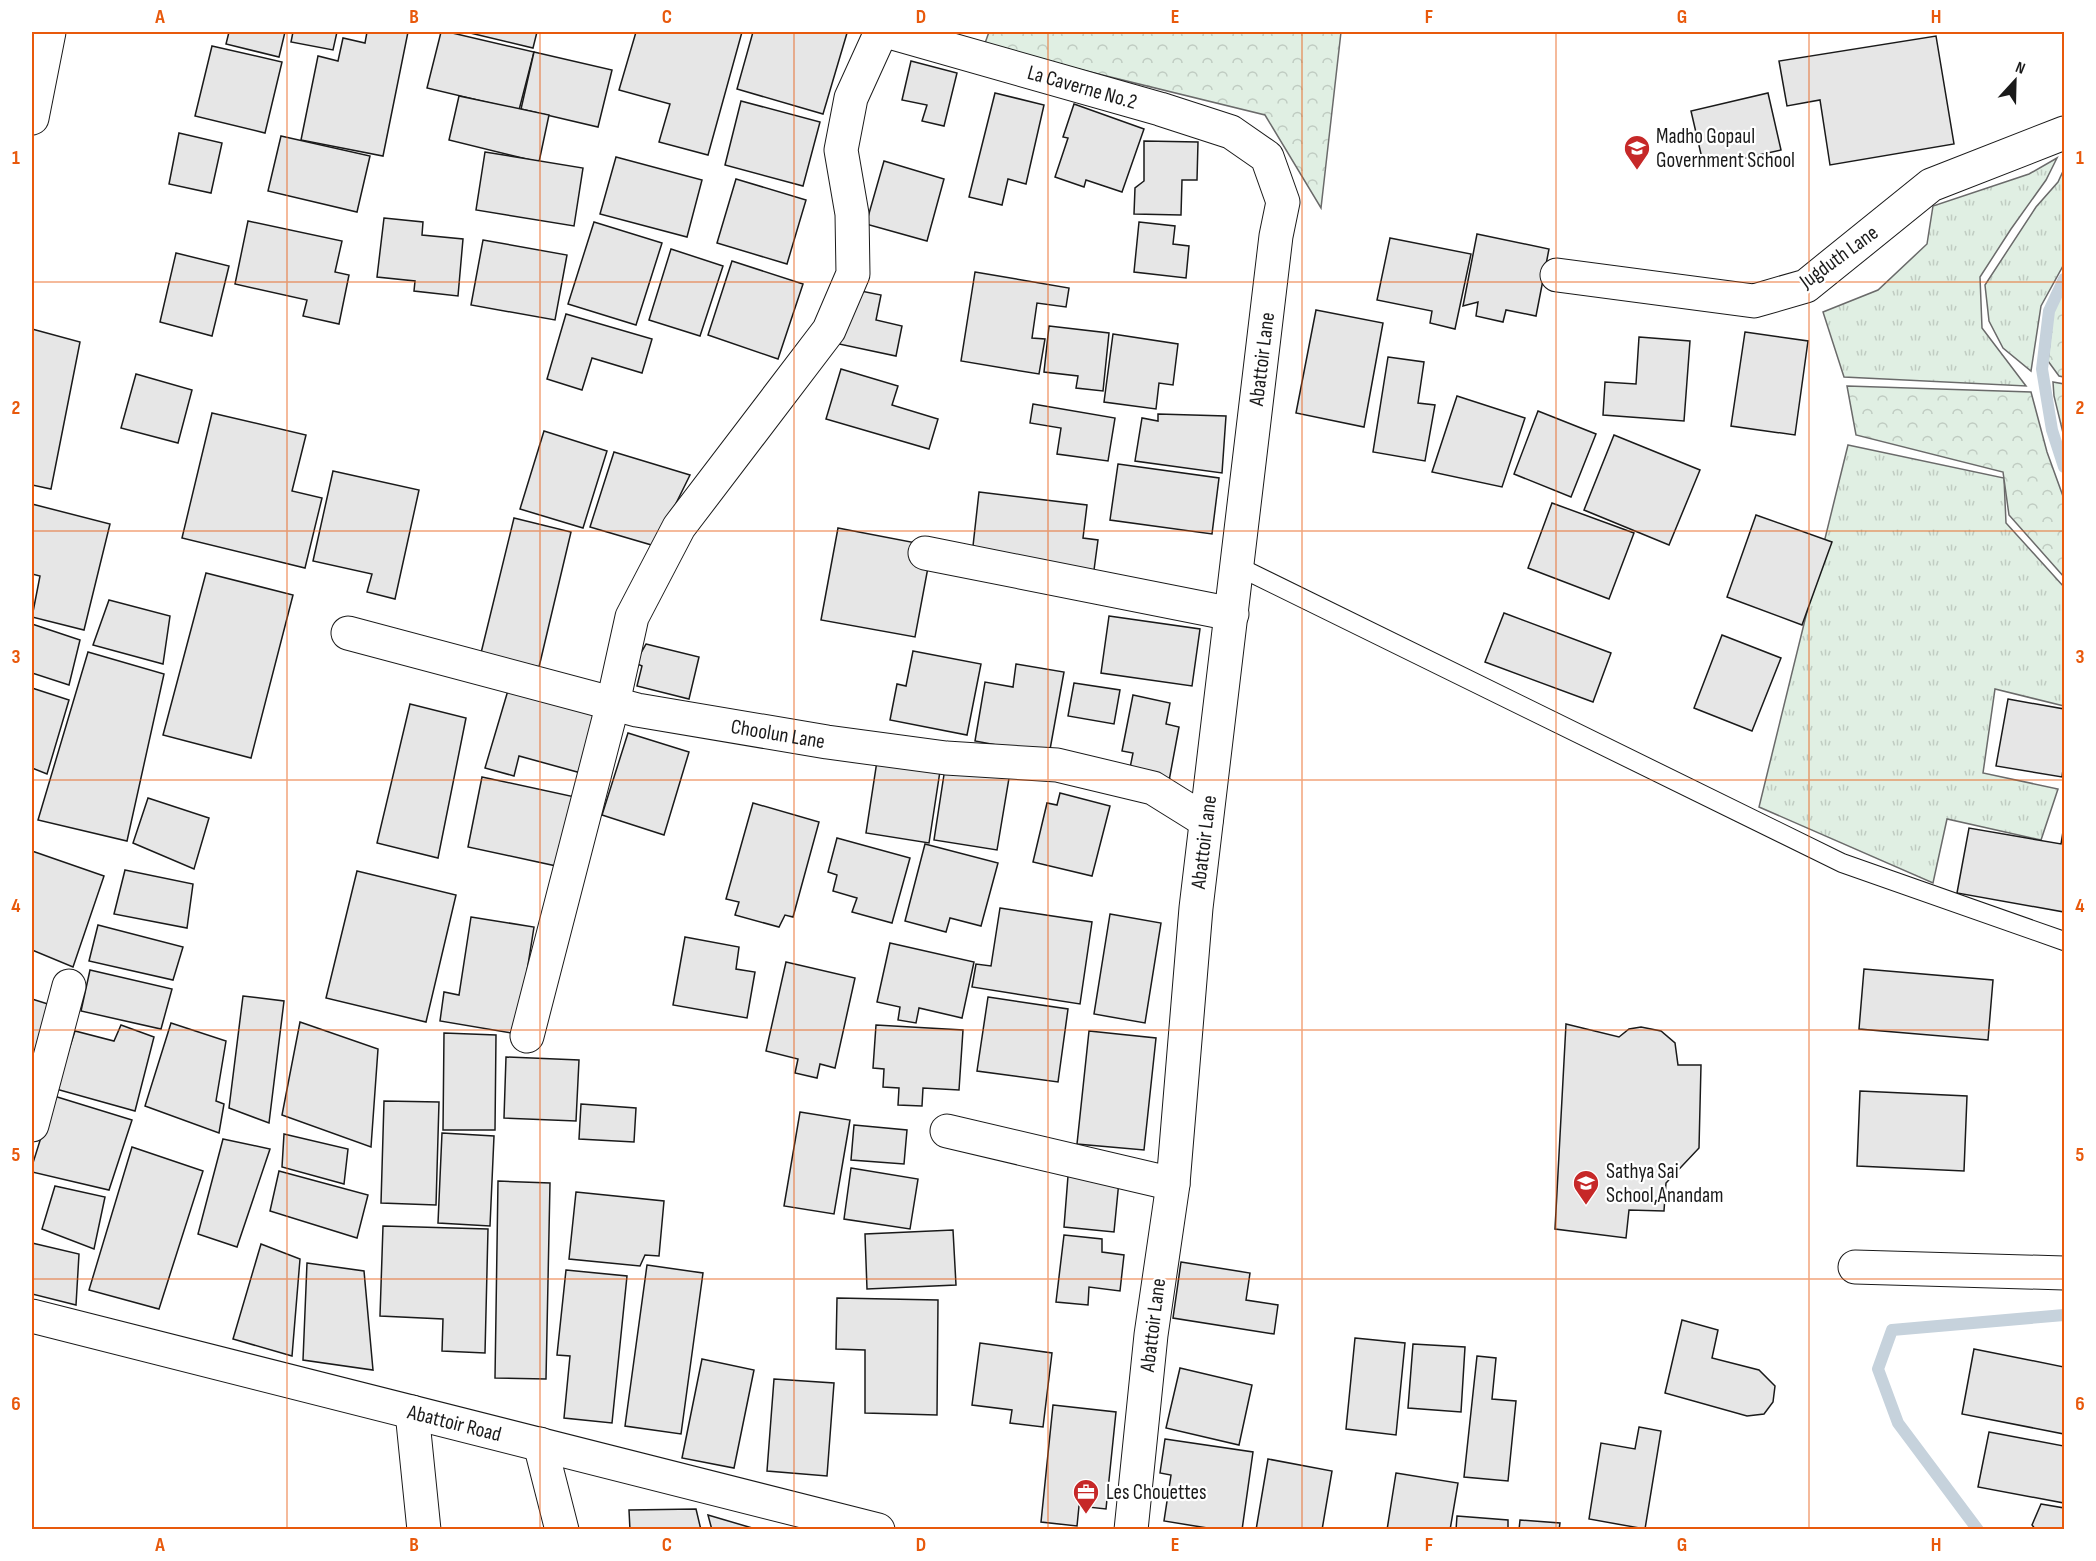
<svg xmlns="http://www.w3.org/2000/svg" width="2096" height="1561" font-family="'Sofia Sans Condensed',sans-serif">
  <defs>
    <pattern id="grass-tufts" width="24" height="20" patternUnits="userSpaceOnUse" patternTransform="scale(1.5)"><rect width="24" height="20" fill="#e0efe3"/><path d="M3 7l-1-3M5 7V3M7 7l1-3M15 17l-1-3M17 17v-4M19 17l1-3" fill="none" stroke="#c0ccc2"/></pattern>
    <pattern id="forest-crowns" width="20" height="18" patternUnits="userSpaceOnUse" patternTransform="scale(1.5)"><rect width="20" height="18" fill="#e0efe3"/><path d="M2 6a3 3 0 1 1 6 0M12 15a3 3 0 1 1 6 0" fill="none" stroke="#c0ccc2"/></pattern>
  </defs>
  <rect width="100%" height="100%" fill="#fff"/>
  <g fill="url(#grass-tufts)" stroke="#6a6a6a" stroke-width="1.5">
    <polygon points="2057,158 2046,180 2011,229 1980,277 1982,328 2026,386 1844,377 1823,312 1878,290 1927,244 1933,206 2029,174"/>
    <polygon points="2064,169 2064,264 2041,306 2031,371 2003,348 1989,321 1985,285 2036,207 2058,182"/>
    <polygon points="1848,445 2004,478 2006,523 2064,587 2064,706 1995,689 1983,773 2058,789 2041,840 1947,819 1933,883 1759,807"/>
  </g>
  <g fill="url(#forest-crowns)" stroke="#6a6a6a" stroke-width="1.5">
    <polygon points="989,32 1341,32 1321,208 1265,115 984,46"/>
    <polygon points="2064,289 2064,377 2059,376 2048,361 2053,313"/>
    <polygon points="2053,382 2064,384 2064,437 2054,396"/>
    <polygon points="1847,386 2031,392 2047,452 2064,499 2064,577 2009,515 2003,472 1856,435"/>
  </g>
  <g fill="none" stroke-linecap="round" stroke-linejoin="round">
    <g stroke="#c6d2dc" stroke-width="12">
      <polyline points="2064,279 2049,311 2042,369 2052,430 2064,467"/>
      <polyline points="1978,1530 1898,1423 1878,1369 1892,1330 2064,1315"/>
    </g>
  </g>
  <g fill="#e6e6e6" stroke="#1a1a1a" stroke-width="1.5">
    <polygon points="229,32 285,32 279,57 226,44"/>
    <polygon points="293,32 337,32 333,50 291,42"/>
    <polygon points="367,32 408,32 383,156 301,140 318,56 338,61 343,38 365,43"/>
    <polygon points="441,32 448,32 534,52 519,110 427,88"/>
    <polygon points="466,32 537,32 533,48"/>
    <polygon points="636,32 742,32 708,155 659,142 670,104 619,90"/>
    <polygon points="753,32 840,32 847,33 823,114 737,89"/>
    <polygon points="1936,36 1954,144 1830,165 1820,100 1787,106 1779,61"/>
    <polygon points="212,46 282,62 265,133 195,116"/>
    <polygon points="534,52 612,70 598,127 521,109"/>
    <polygon points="911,61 957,73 944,126 922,121 927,105 902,100"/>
    <polygon points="995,93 1044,105 1026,184 1008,179 1002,205 969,197"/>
    <polygon points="1768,93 1781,150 1704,167 1691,111"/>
    <polygon points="459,96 549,115 539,162 449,140"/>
    <polygon points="741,101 820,122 803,186 725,165"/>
    <polygon points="1074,104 1144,129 1122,192 1086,180 1084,187 1055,177 1068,138 1063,137"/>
    <polygon points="179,133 222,143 211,193 169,184"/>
    <polygon points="281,136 370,156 357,212 268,191"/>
    <polygon points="1144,141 1198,142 1197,180 1182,180 1181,215 1134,214 1135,188 1144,181"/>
    <polygon points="485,152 583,168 574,226 476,210"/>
    <polygon points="616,157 702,180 687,237 600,214"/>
    <polygon points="884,161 944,179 927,241 866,224"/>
    <polygon points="736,179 806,200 787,264 717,243"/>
    <polygon points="384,218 423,222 422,235 463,239 458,296 414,291 415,281 377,277"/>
    <polygon points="248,221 342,241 335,272 349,275 339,324 303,316 307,300 235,284"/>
    <polygon points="594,222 662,243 636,325 568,304"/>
    <polygon points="1139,222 1175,226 1173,244 1189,246 1186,278 1134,272"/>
    <polygon points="1477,234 1549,249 1536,316 1506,310 1503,322 1476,316 1478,302 1463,306"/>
    <polygon points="1390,238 1471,254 1455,329 1430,323 1432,311 1377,300"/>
    <polygon points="483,240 567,255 555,320 471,305"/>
    <polygon points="671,249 723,266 700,336 649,320"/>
    <polygon points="176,253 229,266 212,336 160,322"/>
    <polygon points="732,261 803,284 778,359 708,335"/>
    <polygon points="975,272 1069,288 1066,307 1037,303 1032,338 1045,339 1039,374 961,361"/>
    <polygon points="851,289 881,295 876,320 902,326 896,356 839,344"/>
    <polygon points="1316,310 1383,323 1364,427 1296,413"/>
    <polygon points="566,314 652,339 642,373 592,358 582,390 547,379"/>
    <polygon points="1049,326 1109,333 1103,391 1076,388 1078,376 1044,372"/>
    <polygon points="32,329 80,342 51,489 32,485"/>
    <polygon points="1745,332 1808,341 1795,435 1731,426"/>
    <polygon points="1113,334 1178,344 1173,385 1159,383 1156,409 1104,402"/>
    <polygon points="1639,337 1690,341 1684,421 1603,415 1605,382 1636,384"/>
    <polygon points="1388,357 1424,362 1418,403 1435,405 1425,461 1373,452"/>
    <polygon points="841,369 898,386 892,405 938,419 929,449 826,419"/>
    <polygon points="136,374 192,390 178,443 121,428"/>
    <polygon points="1457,396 1525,418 1502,487 1432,472"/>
    <polygon points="1033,404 1115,418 1108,461 1057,454 1061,428 1030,423"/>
    <polygon points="1538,411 1596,434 1571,497 1514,474"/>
    <polygon points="212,413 306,435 292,491 322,498 305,568 182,538"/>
    <polygon points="1158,414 1226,416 1222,473 1135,461 1142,418 1158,421"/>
    <polygon points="544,431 607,451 583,528 520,509"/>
    <polygon points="1614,435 1700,470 1669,545 1584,510"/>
    <polygon points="614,452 690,475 655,546 590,527"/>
    <polygon points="1118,464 1219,478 1212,534 1110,520"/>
    <polygon points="333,471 419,490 395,599 367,592 372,574 313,561"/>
    <polygon points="979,492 1087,505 1083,538 1098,540 1094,570 972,555"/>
    <polygon points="1552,503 1634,533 1609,599 1528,568"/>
    <polygon points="32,504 110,524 84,630 32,617 40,576 32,574"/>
    <polygon points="1756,515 1832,542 1802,625 1727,597"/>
    <polygon points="514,518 571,532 539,667 481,653"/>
    <polygon points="838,528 932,546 915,637 821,620"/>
    <polygon points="206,573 293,595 251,758 163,735"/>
    <polygon points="109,600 170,616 163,664 93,645"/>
    <polygon points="1504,613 1611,653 1593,702 1485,662"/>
    <polygon points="1109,616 1200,629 1192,686 1101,673"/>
    <polygon points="32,624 80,640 69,685 32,673"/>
    <polygon points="1722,635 1781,658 1752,731 1694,708"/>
    <polygon points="646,644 699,657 689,699 637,686 642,666 635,663"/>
    <polygon points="913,651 981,664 967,735 890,720 897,684 906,686"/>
    <polygon points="88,652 164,674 127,841 38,820"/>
    <polygon points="1016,664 1064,672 1049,755 975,741 985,682 1013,687"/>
    <polygon points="1074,683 1120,690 1114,724 1068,716"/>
    <polygon points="509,687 599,713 581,773 519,756 514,776 485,768"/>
    <polygon points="32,688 69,700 47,774 32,768"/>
    <polygon points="1133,695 1170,703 1166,724 1179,727 1169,781 1129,773 1133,753 1122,751"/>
    <polygon points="2008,699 2064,709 2064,762 2062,777 1996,766"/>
    <polygon points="410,704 466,718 438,858 377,843"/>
    <polygon points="628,733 689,752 664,835 602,815"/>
    <polygon points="877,761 940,771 929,843 866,833"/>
    <polygon points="945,768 1009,778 997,850 934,840"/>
    <polygon points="482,777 575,797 561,867 468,847"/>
    <polygon points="1060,793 1110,806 1092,876 1033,862 1047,803 1057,805"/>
    <polygon points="148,798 209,818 194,869 133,843"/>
    <polygon points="753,803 819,822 793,917 785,915 779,927 735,915 739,902 726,899"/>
    <polygon points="2064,825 2064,912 1957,893 1969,828 2061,844"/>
    <polygon points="837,838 910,858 892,923 852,912 857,898 833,891 837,875 828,872"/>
    <polygon points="925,844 998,863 981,926 950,918 946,932 905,921"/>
    <polygon points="32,851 104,876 73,967 32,950"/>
    <polygon points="125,870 193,884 187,928 114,914"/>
    <polygon points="357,871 456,895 426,1022 326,998"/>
    <polygon points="1000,908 1092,922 1080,1004 972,987 976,964 991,966"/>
    <polygon points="1110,914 1161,923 1145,1023 1094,1014"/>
    <polygon points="471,917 534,927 517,1034 440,1021 444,992 459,995"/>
    <polygon points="98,925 183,947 173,980 89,961"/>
    <polygon points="685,937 739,947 736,969 755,972 747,1018 673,1005"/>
    <polygon points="890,943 974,962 962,1018 919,1008 916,1023 898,1020 900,1007 877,1002"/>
    <polygon points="786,962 855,978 835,1068 820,1064 817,1078 795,1073 798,1059 766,1051"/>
    <polygon points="1864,969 1993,980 1988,1040 1859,1029"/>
    <polygon points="90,970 172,989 161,1029 81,1011"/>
    <polygon points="243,996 284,1001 269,1123 229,1108"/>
    <polygon points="988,997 1068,1009 1058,1082 977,1071"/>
    <polygon points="32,999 51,1005 32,1073"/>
    <polygon points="300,1022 378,1049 371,1147 282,1115"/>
    <polygon points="171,1023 226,1041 216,1101 224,1104 219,1133 145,1106"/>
    <polygon points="1566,1024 1619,1037 1629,1029 1641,1027 1661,1031 1675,1043 1678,1065 1701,1065 1699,1148 1666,1183 1664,1211 1629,1210 1626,1238 1555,1229"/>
    <polygon points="121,1025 154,1037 135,1111 56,1089 75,1031 114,1041"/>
    <polygon points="876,1025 963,1030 959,1090 923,1088 922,1106 898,1105 899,1088 883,1087 884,1069 873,1068"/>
    <polygon points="1089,1031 1156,1038 1144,1150 1077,1144"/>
    <polygon points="444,1033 496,1035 495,1130 443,1130"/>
    <polygon points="506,1057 579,1060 576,1121 504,1118"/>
    <polygon points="1860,1091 1967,1096 1964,1171 1857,1166"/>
    <polygon points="54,1096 132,1120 109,1190 32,1172 32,1166"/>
    <polygon points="384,1101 439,1102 436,1205 381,1203"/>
    <polygon points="581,1104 636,1108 634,1142 579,1139"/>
    <polygon points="800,1112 850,1120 834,1214 784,1206"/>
    <polygon points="854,1125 907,1130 904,1164 851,1160"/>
    <polygon points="442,1133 494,1136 490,1226 438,1223"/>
    <polygon points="284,1134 348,1149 344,1184 282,1167"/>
    <polygon points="223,1139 270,1149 237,1247 198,1234"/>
    <polygon points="132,1147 203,1171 159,1309 89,1290"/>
    <polygon points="851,1168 918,1179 910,1229 844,1219"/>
    <polygon points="279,1171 368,1195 357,1238 270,1211"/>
    <polygon points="1068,1176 1119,1181 1114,1232 1064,1227"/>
    <polygon points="498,1181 550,1183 546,1379 495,1378"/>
    <polygon points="55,1186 105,1197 94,1249 42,1229"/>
    <polygon points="576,1192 664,1201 659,1256 645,1255 640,1266 569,1259"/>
    <polygon points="383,1226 488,1229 485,1353 442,1351 443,1319 380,1316"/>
    <polygon points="953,1230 956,1285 867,1289 865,1234"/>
    <polygon points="1064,1235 1102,1239 1102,1252 1124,1255 1120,1291 1089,1287 1088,1305 1056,1302"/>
    <polygon points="32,1243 79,1254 76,1305 32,1294"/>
    <polygon points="261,1244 300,1259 292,1356 233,1339"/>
    <polygon points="1181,1262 1250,1273 1246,1300 1278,1305 1274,1334 1173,1318"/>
    <polygon points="307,1263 364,1271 373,1370 303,1360"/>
    <polygon points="647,1265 703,1273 681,1434 625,1426"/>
    <polygon points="566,1270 627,1276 612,1423 564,1418 570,1356 557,1355"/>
    <polygon points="837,1298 938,1300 937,1415 865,1413 865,1350 836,1349"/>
    <polygon points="1682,1320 1718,1330 1712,1358 1759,1370 1775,1386 1773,1402 1764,1414 1747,1416 1665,1393"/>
    <polygon points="1355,1338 1405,1343 1396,1435 1346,1429"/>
    <polygon points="980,1343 1052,1353 1043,1427 1010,1423 1012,1410 972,1405"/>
    <polygon points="1413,1344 1465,1347 1461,1412 1408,1408"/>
    <polygon points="1974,1349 2064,1367 2064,1434 1962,1414"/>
    <polygon points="1477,1356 1496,1358 1492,1399 1516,1401 1508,1481 1464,1477"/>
    <polygon points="702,1359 754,1370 734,1468 682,1458"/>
    <polygon points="1180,1368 1252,1385 1239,1445 1166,1428"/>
    <polygon points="774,1379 834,1383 827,1476 767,1471"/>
    <polygon points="1053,1405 1116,1412 1106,1509 1079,1506 1077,1526 1041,1522"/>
    <polygon points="1639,1427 1661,1431 1645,1529 1589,1519 1601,1443 1635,1449"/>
    <polygon points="1989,1432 2064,1446 2064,1503 1978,1487"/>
    <polygon points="1165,1439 1253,1452 1242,1530 1220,1530 1164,1521 1171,1475 1160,1473"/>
    <polygon points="1268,1459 1332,1471 1322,1530 1256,1530"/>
    <polygon points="1396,1473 1458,1483 1450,1530 1387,1530"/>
    <polygon points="2041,1504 2064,1508 2064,1530 2036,1530 2032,1525"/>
    <polygon points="696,1509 701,1530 630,1530 629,1510"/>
    <polygon points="708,1515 759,1530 712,1530"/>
    <polygon points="1457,1516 1508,1520 1508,1530 1456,1530"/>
    <polygon points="1520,1520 1560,1523 1559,1530 1519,1530"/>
  </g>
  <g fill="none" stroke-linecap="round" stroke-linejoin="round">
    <g stroke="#1a1a1a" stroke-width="20">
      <polyline id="lane" points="1237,566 1842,863 2064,941"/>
    </g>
    <g stroke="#1a1a1a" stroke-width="35">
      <g id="street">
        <path id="s1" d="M 889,32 L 1160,109 L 1231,132 L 1267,157 L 1283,202 L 1276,236 L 1196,908 L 1173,1184 L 1151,1335 L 1131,1530"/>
        <polyline points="32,118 49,32"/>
        <polyline points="1557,275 1754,301 1806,286 1931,185 2064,133"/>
        <polyline points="925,553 1232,614"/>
        <path id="s2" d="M 348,633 L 637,710 L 827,742 L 946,758 L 1057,765 L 1153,788 L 1206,821"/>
        <polyline points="527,1036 613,703 632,617 679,527 829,330 853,274 852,214 841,150 851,98 881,32"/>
        <polyline points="32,1125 69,986"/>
        <polyline points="947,1131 1173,1184"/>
        <polyline points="1855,1267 2064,1273"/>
        <path id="s3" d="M 32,1316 L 878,1530"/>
        <polyline points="412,1412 424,1530"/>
        <polyline points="540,1444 562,1530"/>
      </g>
    </g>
    <use href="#lane" stroke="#fff" stroke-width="18"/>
    <use href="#street" stroke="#fff" stroke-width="33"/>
  </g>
  <path fill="none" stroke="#e8590c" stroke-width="1.5" stroke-opacity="0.55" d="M 287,32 L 287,1530M 540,32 L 540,1530M 794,32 L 794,1530M 1048,32 L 1048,1530M 1302,32 L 1302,1530M 1556,32 L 1556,1530M 1809,32 L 1809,1530M 32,282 L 2064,282M 32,531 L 2064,531M 32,780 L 2064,780M 32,1030 L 2064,1030M 32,1279 L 2064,1279"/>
  <defs>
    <g id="school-pin" transform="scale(1.35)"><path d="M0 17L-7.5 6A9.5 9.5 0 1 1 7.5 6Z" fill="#c62828" stroke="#fff"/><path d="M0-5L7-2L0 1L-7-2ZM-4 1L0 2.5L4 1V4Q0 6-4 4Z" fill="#fff"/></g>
    <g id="office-pin" transform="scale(1.35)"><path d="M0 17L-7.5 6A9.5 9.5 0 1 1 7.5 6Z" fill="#c62828" stroke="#fff"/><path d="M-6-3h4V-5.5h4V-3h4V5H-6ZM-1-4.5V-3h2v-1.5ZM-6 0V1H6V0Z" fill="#fff"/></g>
  </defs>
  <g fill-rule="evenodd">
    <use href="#school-pin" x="1637" y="148"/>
    <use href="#school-pin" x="1586" y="1183"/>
    <use href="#office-pin" x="1086" y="1492"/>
  </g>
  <g text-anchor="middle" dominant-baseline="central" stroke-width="4.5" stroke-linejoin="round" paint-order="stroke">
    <g font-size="21" fill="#1a1a1a" stroke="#fff">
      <text stroke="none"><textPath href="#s1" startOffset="201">La Caverne No.2</textPath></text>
      <text transform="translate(1839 257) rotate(-36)">Jugduth Lane</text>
      <text transform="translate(1262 359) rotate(-83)">Abattoir Lane</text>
      <text stroke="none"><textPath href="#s2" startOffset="442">Choolun Lane</textPath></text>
      <text transform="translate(1204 842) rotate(-83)">Abattoir Lane</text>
      <text transform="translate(1153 1325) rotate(-83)">Abattoir Lane</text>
      <text stroke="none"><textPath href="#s3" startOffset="436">Abattoir Road</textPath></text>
    </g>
    <g font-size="21" fill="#1a1a1a" stroke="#fff" text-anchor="start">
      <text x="1656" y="136">Madho Gopaul<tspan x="1656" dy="24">Government School</tspan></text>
      <text x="1606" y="1171">Sathya Sai<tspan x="1606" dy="24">School,Anandam</tspan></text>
      <text x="1106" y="1492">Les Chouettes</text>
    </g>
  </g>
  <rect width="2096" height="1561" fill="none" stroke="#ffffff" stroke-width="66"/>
  <g transform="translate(2015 81) rotate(22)" stroke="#ffffff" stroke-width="4.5" paint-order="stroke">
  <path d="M0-4.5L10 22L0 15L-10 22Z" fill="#1a1a1a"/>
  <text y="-9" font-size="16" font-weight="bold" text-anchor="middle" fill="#1a1a1a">N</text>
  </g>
  <rect x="33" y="33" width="2030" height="1495" fill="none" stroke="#e8590c" stroke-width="2"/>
  <g font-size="20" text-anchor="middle" font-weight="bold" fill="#e8590c">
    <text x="160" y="23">A</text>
    <text x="414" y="23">B</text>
    <text x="667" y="23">C</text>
    <text x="921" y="23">D</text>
    <text x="1175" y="23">E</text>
    <text x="1429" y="23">F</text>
    <text x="1682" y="23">G</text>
    <text x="1936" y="23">H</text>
    <text x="16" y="164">1</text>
    <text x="2080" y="164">1</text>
    <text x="16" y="414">2</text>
    <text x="2080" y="414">2</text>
    <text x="16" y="663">3</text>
    <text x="2080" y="663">3</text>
    <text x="16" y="912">4</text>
    <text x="2080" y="912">4</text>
    <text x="16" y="1161">5</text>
    <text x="2080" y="1161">5</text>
    <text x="16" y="1410">6</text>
    <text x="2080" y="1410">6</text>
    <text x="160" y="1551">A</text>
    <text x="414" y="1551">B</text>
    <text x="667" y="1551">C</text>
    <text x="921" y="1551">D</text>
    <text x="1175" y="1551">E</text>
    <text x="1429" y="1551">F</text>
    <text x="1682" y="1551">G</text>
    <text x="1936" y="1551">H</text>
  </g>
</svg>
